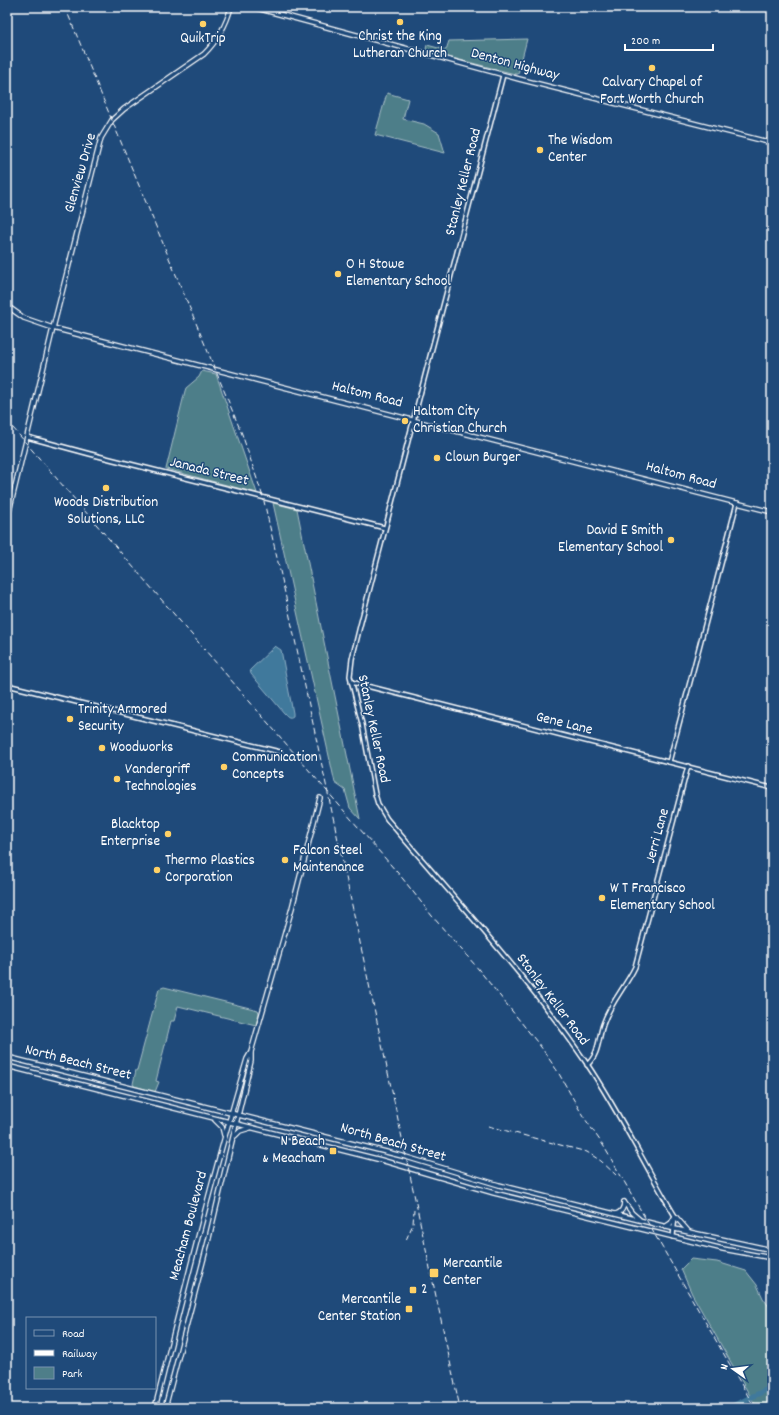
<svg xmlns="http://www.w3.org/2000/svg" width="779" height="1415" font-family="Dekko,sans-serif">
  <rect width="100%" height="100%" fill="#1f4a7a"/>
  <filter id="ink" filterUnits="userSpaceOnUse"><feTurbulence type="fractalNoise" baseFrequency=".025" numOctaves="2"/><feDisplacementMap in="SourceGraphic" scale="8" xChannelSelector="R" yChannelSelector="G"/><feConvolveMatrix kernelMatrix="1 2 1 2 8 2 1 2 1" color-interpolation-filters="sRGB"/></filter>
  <g filter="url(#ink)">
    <g fill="#4e7e89" stroke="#a6bec4">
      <polygon points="527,39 518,74 515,74 429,52 426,49 427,45 446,50 449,41"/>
      <polygon points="387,93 408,99 403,119 424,124 439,133 445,153 375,135"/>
      <polygon points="202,371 216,374 257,493 166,469 185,391 186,388 199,377"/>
      <polygon points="273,503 297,509 360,819 350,808 345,790 335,783"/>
      <polygon points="164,987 258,1010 259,1013 256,1025 178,1006 174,1021 171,1021 156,1081 159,1082 155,1092 134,1086 133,1084 136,1070 137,1070 159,989"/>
      <polygon points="691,1259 717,1262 746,1271 757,1285 763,1298 772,1311 772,1349 768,1361 772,1365 772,1408 757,1408 692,1294 681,1269"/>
    </g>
    <path fill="#41799c" stroke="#8dafc4" d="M 275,646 L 281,650 L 293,713 L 293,716 C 289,719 287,716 284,713 L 251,674 L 250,670 Z"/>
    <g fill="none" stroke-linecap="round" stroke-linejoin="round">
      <polyline stroke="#41799c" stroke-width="5.5" points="729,1408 766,1390 772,1389"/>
      <g stroke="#fff" stroke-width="6">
        <g id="minor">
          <path d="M 503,75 L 360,626 L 352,659 L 350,676 L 362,724 L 375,794 L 378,804 L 387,819 C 455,899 528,977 587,1064 C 620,1113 645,1166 675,1216 L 673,1237"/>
          <polyline points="27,437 90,454 385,528"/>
          <polyline points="351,682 772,788"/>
          <polyline points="7,685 280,752"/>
          <polyline points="669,762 737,503"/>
          <path d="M 587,1065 C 600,1054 598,1036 604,1022 C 611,1002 626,986 635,967 L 688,766"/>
        </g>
      </g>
      <g stroke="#fff" stroke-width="6">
        <g id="major">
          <polyline points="253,7 519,79 772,143"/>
          <polyline points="7,306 24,318 53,328 772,512"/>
          <path d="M 7,520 L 53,328 L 101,138 L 112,120 L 124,109 L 204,54 C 218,40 226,26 231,7"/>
          <polyline points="7,1057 406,1157 499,1185 675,1229 772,1250"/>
          <polyline points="7,1066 381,1160 494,1193 723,1249 772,1258"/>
          <polyline points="215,1120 222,1127 224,1135"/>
          <polyline points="235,1136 240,1131 250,1128"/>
          <polyline points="624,1202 632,1213 639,1219"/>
          <path d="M 616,1214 C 622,1212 624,1208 624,1202"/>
          <polyline points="665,1227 671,1223 675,1216 689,1232"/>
          <path d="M 155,1408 C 184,1291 213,1174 247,1059 L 251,1052 L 292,908 L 320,798"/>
          <polyline points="165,1408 208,1242 251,1061 251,1053"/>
        </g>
      </g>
      <use href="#minor" stroke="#1f4a7a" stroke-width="3"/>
      <use href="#major" stroke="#1f4a7a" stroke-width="3.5"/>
      <g stroke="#fff" stroke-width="1" stroke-dasharray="6 3" stroke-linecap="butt">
        <polyline points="65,7 242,434 263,497 283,584 460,1408"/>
        <polyline points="7,421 403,879 432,916 475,965 541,1047 558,1072 583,1116 603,1145 755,1408"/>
        <polyline points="488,1126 587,1152 601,1161 616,1175"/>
        <polyline points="406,1240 413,1224 414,1210"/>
      </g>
    </g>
  </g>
  <g fill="#ffd166" stroke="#1f4a7a" stroke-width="1.5">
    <circle cx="400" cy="22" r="4"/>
    <circle cx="203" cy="24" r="4"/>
    <circle cx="652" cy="68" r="4"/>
    <circle cx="540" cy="150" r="4"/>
    <circle cx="338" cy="274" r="4"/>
    <circle cx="405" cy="421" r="4"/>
    <circle cx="437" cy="458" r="4"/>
    <circle cx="106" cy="488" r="4"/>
    <circle cx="671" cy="540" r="4"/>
    <circle cx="70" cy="719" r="4"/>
    <circle cx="102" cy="748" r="4"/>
    <circle cx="224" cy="767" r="4"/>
    <circle cx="117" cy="779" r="4"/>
    <circle cx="168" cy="834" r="4"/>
    <circle cx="285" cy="860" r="4"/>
    <circle cx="157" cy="870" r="4"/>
    <circle cx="602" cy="898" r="4"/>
    <rect x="329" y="1147" width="8" height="8" rx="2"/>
    <rect x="429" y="1268" width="10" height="10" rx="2"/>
    <rect x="409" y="1286" width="8" height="8" rx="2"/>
    <rect x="405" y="1305" width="8" height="8" rx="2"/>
  </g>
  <g text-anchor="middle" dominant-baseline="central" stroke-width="3" stroke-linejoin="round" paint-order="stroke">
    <g font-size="15" fill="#fff" stroke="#1f4a7a" text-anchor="start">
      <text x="400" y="37" text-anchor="middle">Christ the King<tspan x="400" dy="17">Lutheran Church</tspan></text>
      <text x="203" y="39" text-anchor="middle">QuikTrip</text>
      <text x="652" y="83" text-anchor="middle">Calvary Chapel of<tspan x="652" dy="17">Fort Worth Church</tspan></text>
      <text x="548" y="141">The Wisdom<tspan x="548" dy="17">Center</tspan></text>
      <text x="346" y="265">O H Stowe<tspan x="346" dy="17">Elementary School</tspan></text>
      <text x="413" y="412">Haltom City<tspan x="413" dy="17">Christian Church</tspan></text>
      <text x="445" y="458">Clown Burger</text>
      <text x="106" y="503" text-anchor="middle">Woods Distribution<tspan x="106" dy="17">Solutions, LLC</tspan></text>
      <text x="663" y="531" text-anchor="end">David E Smith<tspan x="663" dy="17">Elementary School</tspan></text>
      <text x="78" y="710">Trinity Armored<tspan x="78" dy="17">Security</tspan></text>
      <text x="110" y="748">Woodworks</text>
      <text x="232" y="758">Communication<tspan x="232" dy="17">Concepts</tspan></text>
      <text x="125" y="770">Vandergriff<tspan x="125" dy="17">Technologies</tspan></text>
      <text x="160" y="825" text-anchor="end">Blacktop<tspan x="160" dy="17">Enterprise</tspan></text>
      <text x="293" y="851">Falcon Steel<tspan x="293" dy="17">Maintenance</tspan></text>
      <text x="165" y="861">Thermo Plastics<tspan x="165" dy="17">Corporation</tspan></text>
      <text x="610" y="889">W T Francisco<tspan x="610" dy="17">Elementary School</tspan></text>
      <text x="325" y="1142" text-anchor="end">N Beach<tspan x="325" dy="17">&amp; Meacham</tspan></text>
      <text x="443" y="1264">Mercantile<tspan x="443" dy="17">Center</tspan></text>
      <text x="421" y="1290">2</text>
      <text x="401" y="1300" text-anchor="end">Mercantile<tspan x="401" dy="17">Center Station</tspan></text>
    </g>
    <g font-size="15" fill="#fff" stroke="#1f4a7a">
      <text transform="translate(515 65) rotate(15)">Denton Highway</text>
      <text transform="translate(81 173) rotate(-74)">Glenview Drive</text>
      <text transform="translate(464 182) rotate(-76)">Stanley Keller Road</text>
      <text transform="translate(367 395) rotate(14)">Haltom Road</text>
      <text transform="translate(209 472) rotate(14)">Janada Street</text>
      <text transform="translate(681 476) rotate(15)">Haltom Road</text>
      <text transform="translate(564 724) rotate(14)">Gene Lane</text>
      <text transform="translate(373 729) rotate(78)">Stanley Keller Road</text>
      <text transform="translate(658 836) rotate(-75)">Jerri Lane</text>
      <text transform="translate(552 1000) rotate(53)">Stanley Keller Road</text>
      <text transform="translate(78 1063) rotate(14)">North Beach Street</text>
      <text transform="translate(393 1143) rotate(16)">North Beach Street</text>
      <text transform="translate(189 1226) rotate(-75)">Meacham Boulevard</text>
    </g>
  </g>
  <rect width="779" height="1415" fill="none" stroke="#1f4a7a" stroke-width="24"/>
  <rect x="12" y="12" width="755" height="1391" fill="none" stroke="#fff" stroke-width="1.5" filter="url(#ink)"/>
  <rect x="26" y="1317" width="130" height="72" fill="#1f4a7a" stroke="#7992af"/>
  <rect x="34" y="1330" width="20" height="6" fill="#1f4a7a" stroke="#7992af"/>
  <text x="62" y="1337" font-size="12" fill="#ffffff">Road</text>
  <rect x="34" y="1350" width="20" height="6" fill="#ffffff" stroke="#7992af"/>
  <text x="62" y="1357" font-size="12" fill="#ffffff">Railway</text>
  <rect x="34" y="1367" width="20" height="12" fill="#4e7e89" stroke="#7992af"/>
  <text x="62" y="1377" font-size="12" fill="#ffffff">Park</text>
  <g transform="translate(733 1369) rotate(284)" stroke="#1f4a7a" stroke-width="3" paint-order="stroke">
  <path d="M0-3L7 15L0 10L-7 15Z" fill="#ffffff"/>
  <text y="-6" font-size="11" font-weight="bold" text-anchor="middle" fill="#ffffff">N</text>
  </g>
  <path d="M625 44v6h88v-6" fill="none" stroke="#ffffff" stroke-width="2"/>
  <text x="631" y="44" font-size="12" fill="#ffffff" stroke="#1f4a7a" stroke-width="3" paint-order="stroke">200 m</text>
</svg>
